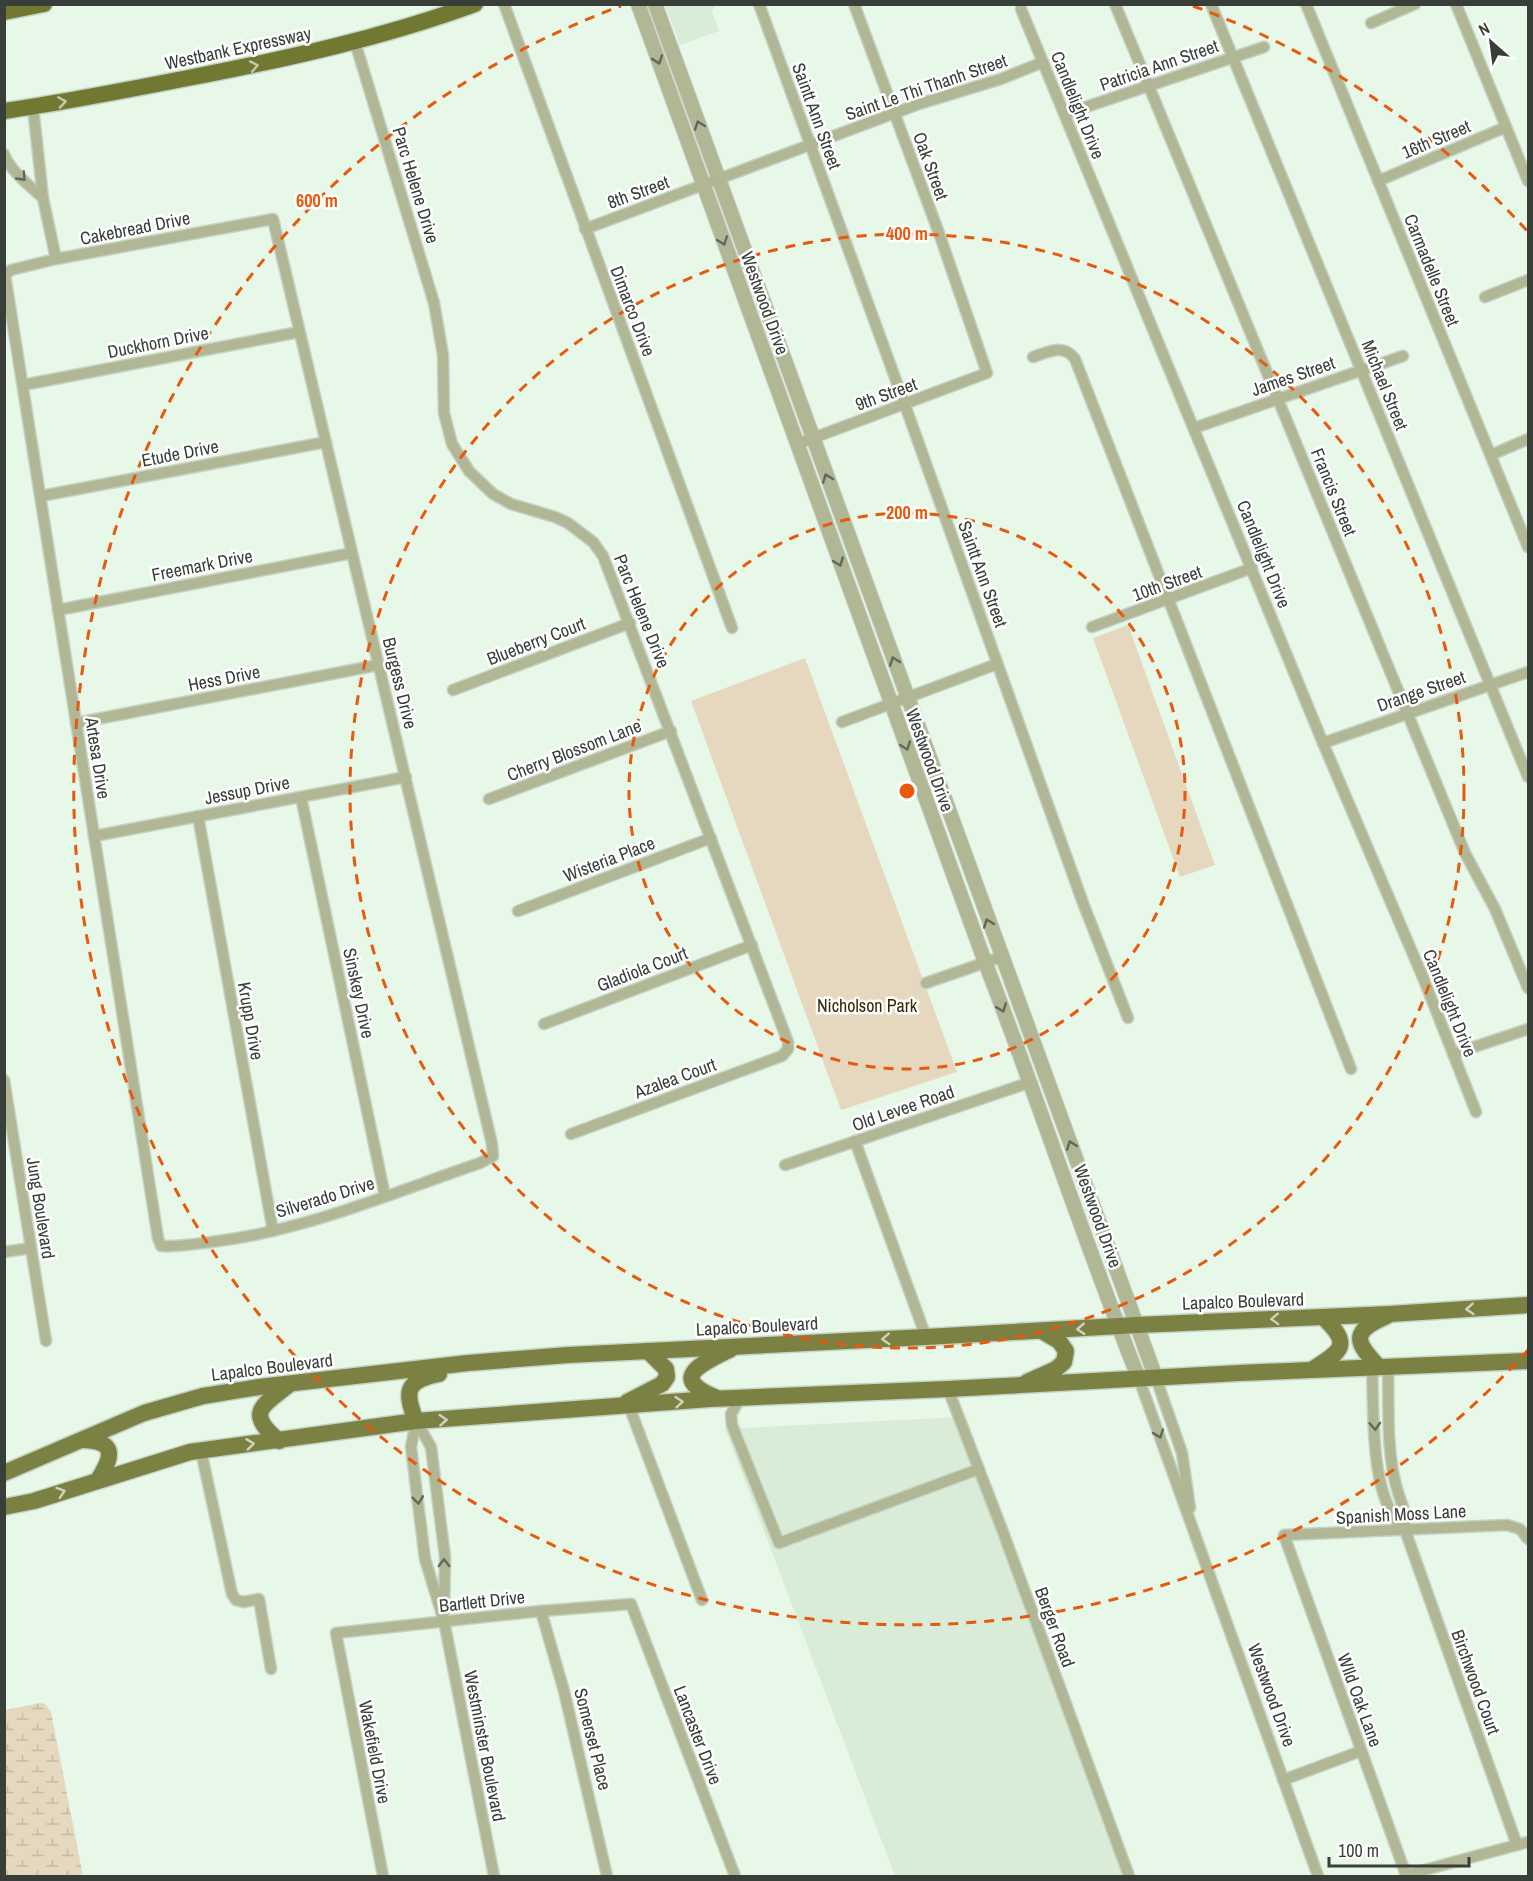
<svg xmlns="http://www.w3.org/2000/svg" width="1533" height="1881" font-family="'Archivo Narrow',sans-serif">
  <defs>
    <pattern id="wetland-marsh" width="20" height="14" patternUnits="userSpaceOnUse" patternTransform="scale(1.5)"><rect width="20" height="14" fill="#e5d8bf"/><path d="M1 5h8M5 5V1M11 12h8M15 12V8" fill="none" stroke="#c5baa5"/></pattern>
  </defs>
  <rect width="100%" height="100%" fill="#e8f8e8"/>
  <g fill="#d8ecd7">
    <polygon points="665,5 715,5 712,12 719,31 680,45"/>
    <polygon points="959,1417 1135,1876 895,1876 725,1429"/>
  </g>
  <polygon fill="url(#wetland-marsh)" points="40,1703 45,1704 51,1712 83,1876 5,1876 5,1710"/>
  <g fill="#e5d8bf">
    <polygon points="1128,625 1215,865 1180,877 1093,638"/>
    <polygon points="805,658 957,1072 841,1110 691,701"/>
  </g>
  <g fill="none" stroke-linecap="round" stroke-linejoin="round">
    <g stroke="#c5d3c5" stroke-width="13">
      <g id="minor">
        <polyline points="504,4 732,628"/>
        <polyline points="759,4 905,405 1083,903 1128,1018"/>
        <polyline points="1115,4 1465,853 1495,909 1528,988"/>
        <polyline points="1211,4 1528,777"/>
        <polyline points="1306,4 1528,547"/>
        <polyline points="1456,4 1528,181"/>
        <polyline points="1021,9 1323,743 1424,980 1476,1112"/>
        <polyline points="1371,23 1415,4"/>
        <polyline points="355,42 434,303 443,355 444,413 452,444 469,471 493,494 511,504 555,517 568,523 593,542 603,556 788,1042 788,1049 782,1056 571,1134"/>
        <polyline points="33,107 43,198 56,259"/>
        <polyline points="1065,114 1264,47"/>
        <path d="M 4,154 C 11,172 29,185 43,198"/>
        <polyline points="1378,181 1506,127"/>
        <path d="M 273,219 L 492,1144 L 493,1156 L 480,1163 C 392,1193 304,1231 211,1242 C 195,1244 178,1247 161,1246 L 158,1238 L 5,275 L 11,270 L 56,259 Z"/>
        <polyline points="585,229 919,104 1001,79 1043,62"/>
        <polyline points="1485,297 1528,280"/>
        <path d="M 1033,357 C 1048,352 1064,343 1075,359 L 1351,1069"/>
        <polyline points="23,385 299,332"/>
        <polyline points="1194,428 1403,356"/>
        <polyline points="797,444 987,373 940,236 854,4"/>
        <polyline points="1491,455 1528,439"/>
        <polyline points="41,496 326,442"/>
        <polyline points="58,610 352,553"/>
        <polyline points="1092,627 1252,568"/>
        <polyline points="453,690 630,623"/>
        <polyline points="842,722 997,664"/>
        <polyline points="76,723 378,665"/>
        <polyline points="1323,743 1528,672"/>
        <polyline points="301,797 385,1196"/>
        <polyline points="489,799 671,731"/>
        <polyline points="198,816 273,1231"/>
        <polyline points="94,836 406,777"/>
        <polyline points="518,911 711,838"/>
        <polyline points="926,983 1001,957"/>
        <polyline points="544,1024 752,945"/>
        <polyline points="1453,1054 1528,1029"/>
        <polyline points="4,1080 46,1341"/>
        <polyline points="855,1141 926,1337"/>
        <polyline points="785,1165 1031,1082"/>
        <polyline points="4,1252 31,1248"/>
        <path d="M 1372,1367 C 1374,1412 1369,1500 1405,1530"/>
        <path d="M 1388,1367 C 1389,1407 1386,1450 1397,1489 C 1401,1503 1408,1515 1405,1530"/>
        <polyline points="1156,1378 1182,1453 1190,1508"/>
        <polyline points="1139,1379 1318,1876"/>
        <polyline points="948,1389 1003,1532 1129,1876"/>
        <polyline points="741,1397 731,1414 732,1425 779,1543 979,1469"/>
        <polyline points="629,1406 702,1600"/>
        <polyline points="416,1421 411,1447 425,1559 444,1621 494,1876"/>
        <polyline points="416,1421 431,1447 445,1557 444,1612"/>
        <polyline points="201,1451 232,1594 236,1600 243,1602 259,1599 271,1669"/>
        <polyline points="1405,1530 1517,1845"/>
        <polyline points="1528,1539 1520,1529 1507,1525 1284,1535 1406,1875 1528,1842"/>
        <polyline points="541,1611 564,1691 607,1876"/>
        <polyline points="1283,1780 1361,1751"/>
        <polyline points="383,1876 336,1633 541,1611 631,1604 735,1876"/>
      </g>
    </g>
    <g stroke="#c5d3c5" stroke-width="16">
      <g id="tertiary">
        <path d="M 638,4 L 985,962 C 1039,1101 1084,1242 1139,1379"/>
        <polyline points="655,4 1156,1378"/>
      </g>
    </g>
    <g stroke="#c5d3c5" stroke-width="19">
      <g id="primary">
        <path d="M 1379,1367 C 1354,1341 1351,1332 1387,1316"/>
        <path d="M 1313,1369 C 1342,1351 1352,1345 1323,1317"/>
        <polyline points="1027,1382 1056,1369 1064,1362 1066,1351 1059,1341 1042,1331"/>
        <path d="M 717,1398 C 666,1378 703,1363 731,1349"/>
        <polyline points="627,1402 662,1384 667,1377 666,1369 648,1351"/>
        <path d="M 416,1421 C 405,1393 404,1381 439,1374"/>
        <path d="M 82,1440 C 117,1441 113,1456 98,1480"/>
        <path d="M 279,1441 C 245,1412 262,1406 290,1384"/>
        <polyline points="4,1473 144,1413 203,1396 259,1387 468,1363 568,1355 926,1337 1137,1325 1390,1314 1528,1305"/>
        <polyline points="4,1507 34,1501 190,1452 416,1421 710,1399 948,1389 1239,1373 1528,1361"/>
      </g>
    </g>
    <g stroke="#c5d3c5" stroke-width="19">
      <g id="trunk">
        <polyline points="4,12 44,4"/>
        <path d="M 4,111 C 66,102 127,90 188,78 C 286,59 382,38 475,4"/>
      </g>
    </g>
    <use href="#minor" stroke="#b1b695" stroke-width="10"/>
    <use href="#tertiary" stroke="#b1b695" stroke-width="14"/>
    <use href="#primary" stroke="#7b8143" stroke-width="16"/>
    <use href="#trunk" stroke="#717831" stroke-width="16"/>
  </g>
  <defs><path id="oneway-chevron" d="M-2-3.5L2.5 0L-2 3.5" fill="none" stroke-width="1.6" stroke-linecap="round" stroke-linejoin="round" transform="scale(1.5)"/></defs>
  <g stroke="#626859">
    <use href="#oneway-chevron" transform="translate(658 60) rotate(71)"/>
    <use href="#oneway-chevron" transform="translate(699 125) rotate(-110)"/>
    <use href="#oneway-chevron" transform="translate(22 177) rotate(46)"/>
    <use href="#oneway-chevron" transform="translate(723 241) rotate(70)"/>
    <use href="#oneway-chevron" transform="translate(827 478) rotate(-110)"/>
    <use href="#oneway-chevron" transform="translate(839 562) rotate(70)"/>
    <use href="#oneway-chevron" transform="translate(894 661) rotate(-110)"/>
    <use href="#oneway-chevron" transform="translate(906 746) rotate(70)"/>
    <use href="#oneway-chevron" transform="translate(988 923) rotate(-110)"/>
    <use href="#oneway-chevron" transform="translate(1002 1008) rotate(69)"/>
    <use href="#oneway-chevron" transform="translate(1071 1145) rotate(-110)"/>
    <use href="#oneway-chevron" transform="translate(1375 1426) rotate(87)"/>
    <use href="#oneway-chevron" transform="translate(1159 1434) rotate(70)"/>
    <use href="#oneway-chevron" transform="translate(418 1500) rotate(83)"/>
    <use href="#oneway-chevron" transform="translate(444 1563) rotate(-91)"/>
  </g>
  <g stroke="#c6c9ad">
    <use href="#oneway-chevron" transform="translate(254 66) rotate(-11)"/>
    <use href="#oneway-chevron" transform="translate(62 102) rotate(-9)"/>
  </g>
  <g stroke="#d1d3bd">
    <use href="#oneway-chevron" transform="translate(1470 1309) rotate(176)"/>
    <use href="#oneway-chevron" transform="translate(1275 1319) rotate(178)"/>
    <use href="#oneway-chevron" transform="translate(1081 1329) rotate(177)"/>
    <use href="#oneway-chevron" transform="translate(886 1339) rotate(177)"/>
    <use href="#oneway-chevron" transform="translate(679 1402) rotate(-5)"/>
    <use href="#oneway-chevron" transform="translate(443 1420) rotate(-4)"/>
    <use href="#oneway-chevron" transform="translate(250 1444) rotate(-7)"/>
    <use href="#oneway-chevron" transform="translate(61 1492) rotate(-18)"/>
  </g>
  <g fill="none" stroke="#e8590c" stroke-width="3" stroke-dasharray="10 8">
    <circle cx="907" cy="791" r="278"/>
    <circle cx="907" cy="791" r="557"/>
    <path d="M1528 1350A835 835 0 1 1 621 6M1193 6A835 835 0 0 1 1528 232"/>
  </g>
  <g text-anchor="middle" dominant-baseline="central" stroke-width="5" stroke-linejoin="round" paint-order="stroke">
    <g font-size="18" fill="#383e38" stroke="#fff">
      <text transform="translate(238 48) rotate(-12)">Westbank Expressway</text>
      <text transform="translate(1159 65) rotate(-19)">Patricia Ann Street</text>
      <text transform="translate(926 87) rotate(-19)">Saint Le Thi Thanh Street</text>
      <text transform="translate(1078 105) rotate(68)">Candlelight Drive</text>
      <text transform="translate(817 116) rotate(70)">Saintt Ann Street</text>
      <text transform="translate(1436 139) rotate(-23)">16th Street</text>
      <text transform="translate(931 166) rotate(70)">Oak Street</text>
      <text transform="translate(416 185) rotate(73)">Parc Helene Drive</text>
      <text transform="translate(638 192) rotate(-20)">8th Street</text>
      <text transform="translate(135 228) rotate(-11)">Cakebread Drive</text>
      <text transform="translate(1432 270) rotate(68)">Carmadelle Street</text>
      <text transform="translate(765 303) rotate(70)">Westwood Drive</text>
      <text transform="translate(633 311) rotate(69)">Dimarco Drive</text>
      <text transform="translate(158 342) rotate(-11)">Duckhorn Drive</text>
      <text transform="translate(1293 376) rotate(-19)">James Street</text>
      <text transform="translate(1385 385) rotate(68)">Michael Street</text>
      <text transform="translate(886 394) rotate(-20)">9th Street</text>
      <text transform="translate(180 453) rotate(-11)">Etude Drive</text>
      <text transform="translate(1334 492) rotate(68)">Francis Street</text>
      <text transform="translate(1264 554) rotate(68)">Candlelight Drive</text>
      <text transform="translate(202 565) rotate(-11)">Freemark Drive</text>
      <text transform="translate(983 574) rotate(70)">Saintt Ann Street</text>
      <text transform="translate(1167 583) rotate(-20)">10th Street</text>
      <text transform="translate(642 611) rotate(68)">Parc Helene Drive</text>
      <text transform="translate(536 641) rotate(-21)">Blueberry Court</text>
      <text transform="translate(224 678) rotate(-11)">Hess Drive</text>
      <text transform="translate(400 683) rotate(76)">Burgess Drive</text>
      <text transform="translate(1421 691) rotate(-19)">Drange Street</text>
      <text transform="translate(574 750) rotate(-21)">Cherry Blossom Lane</text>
      <text transform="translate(98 758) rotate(81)">Artesa Drive</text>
      <text transform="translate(930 760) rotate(70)">Westwood Drive</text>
      <text transform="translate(247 790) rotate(-11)">Jessup Drive</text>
      <text transform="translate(609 859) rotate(-21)">Wisteria Place</text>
      <text transform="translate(642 969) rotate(-21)">Gladiola Court</text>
      <text transform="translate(359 993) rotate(78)">Sinskey Drive</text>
      <text transform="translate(1450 1003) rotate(68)">Candlelight Drive</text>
      <text transform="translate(251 1021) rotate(80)">Krupp Drive</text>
      <text transform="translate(675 1078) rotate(-20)">Azalea Court</text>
      <text transform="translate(903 1108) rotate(-19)">Old Levee Road</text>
      <text transform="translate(325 1197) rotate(-17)">Silverado Drive</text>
      <text transform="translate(41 1208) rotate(81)">Jung Boulevard</text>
      <text transform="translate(1098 1216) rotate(70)">Westwood Drive</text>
      <text transform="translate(1243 1301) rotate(-2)">Lapalco Boulevard</text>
      <text transform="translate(757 1326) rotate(-3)">Lapalco Boulevard</text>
      <text transform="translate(272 1367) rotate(-7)">Lapalco Boulevard</text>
      <text transform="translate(1401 1514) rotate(-3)">Spanish Moss Lane</text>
      <text transform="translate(482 1601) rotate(-6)">Bartlett Drive</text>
      <text transform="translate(1055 1627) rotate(70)">Berger Road</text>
      <text transform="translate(1476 1682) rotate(70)">Birchwood Court</text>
      <text transform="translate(1272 1695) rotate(70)">Westwood Drive</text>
      <text transform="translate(1360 1700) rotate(70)">WIld Oak Lane</text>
      <text transform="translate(698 1735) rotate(69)">Lancaster Drive</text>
      <text transform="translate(593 1739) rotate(76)">Somerset Place</text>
      <text transform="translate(485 1746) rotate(79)">Westminster Boulevard</text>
      <text transform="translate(375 1752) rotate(79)">Wakefield Drive</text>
    </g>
    <g font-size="18" fill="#372701" stroke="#fff">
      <text x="867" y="1005">Nicholson Park</text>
    </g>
  </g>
  <circle cx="907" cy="791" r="9" fill="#e8590c" stroke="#fff" stroke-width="3"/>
  <g font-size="18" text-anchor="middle" font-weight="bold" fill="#e8590c" stroke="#fff" stroke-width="5" stroke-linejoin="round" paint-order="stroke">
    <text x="317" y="207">600 m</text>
    <text x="907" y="240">400 m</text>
    <text x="907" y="519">200 m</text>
  </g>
  <rect width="1533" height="1881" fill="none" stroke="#383e38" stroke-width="12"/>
  <g transform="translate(1491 42) rotate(332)" stroke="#ffffff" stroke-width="4.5" paint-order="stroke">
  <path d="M0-4.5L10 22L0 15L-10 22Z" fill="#383e38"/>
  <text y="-9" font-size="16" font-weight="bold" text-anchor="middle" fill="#383e38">N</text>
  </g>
  <path d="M1329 1857v9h140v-9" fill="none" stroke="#383e38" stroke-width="3"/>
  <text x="1338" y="1857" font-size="18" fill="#383e38" stroke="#ffffff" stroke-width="4.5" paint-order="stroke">100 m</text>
</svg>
